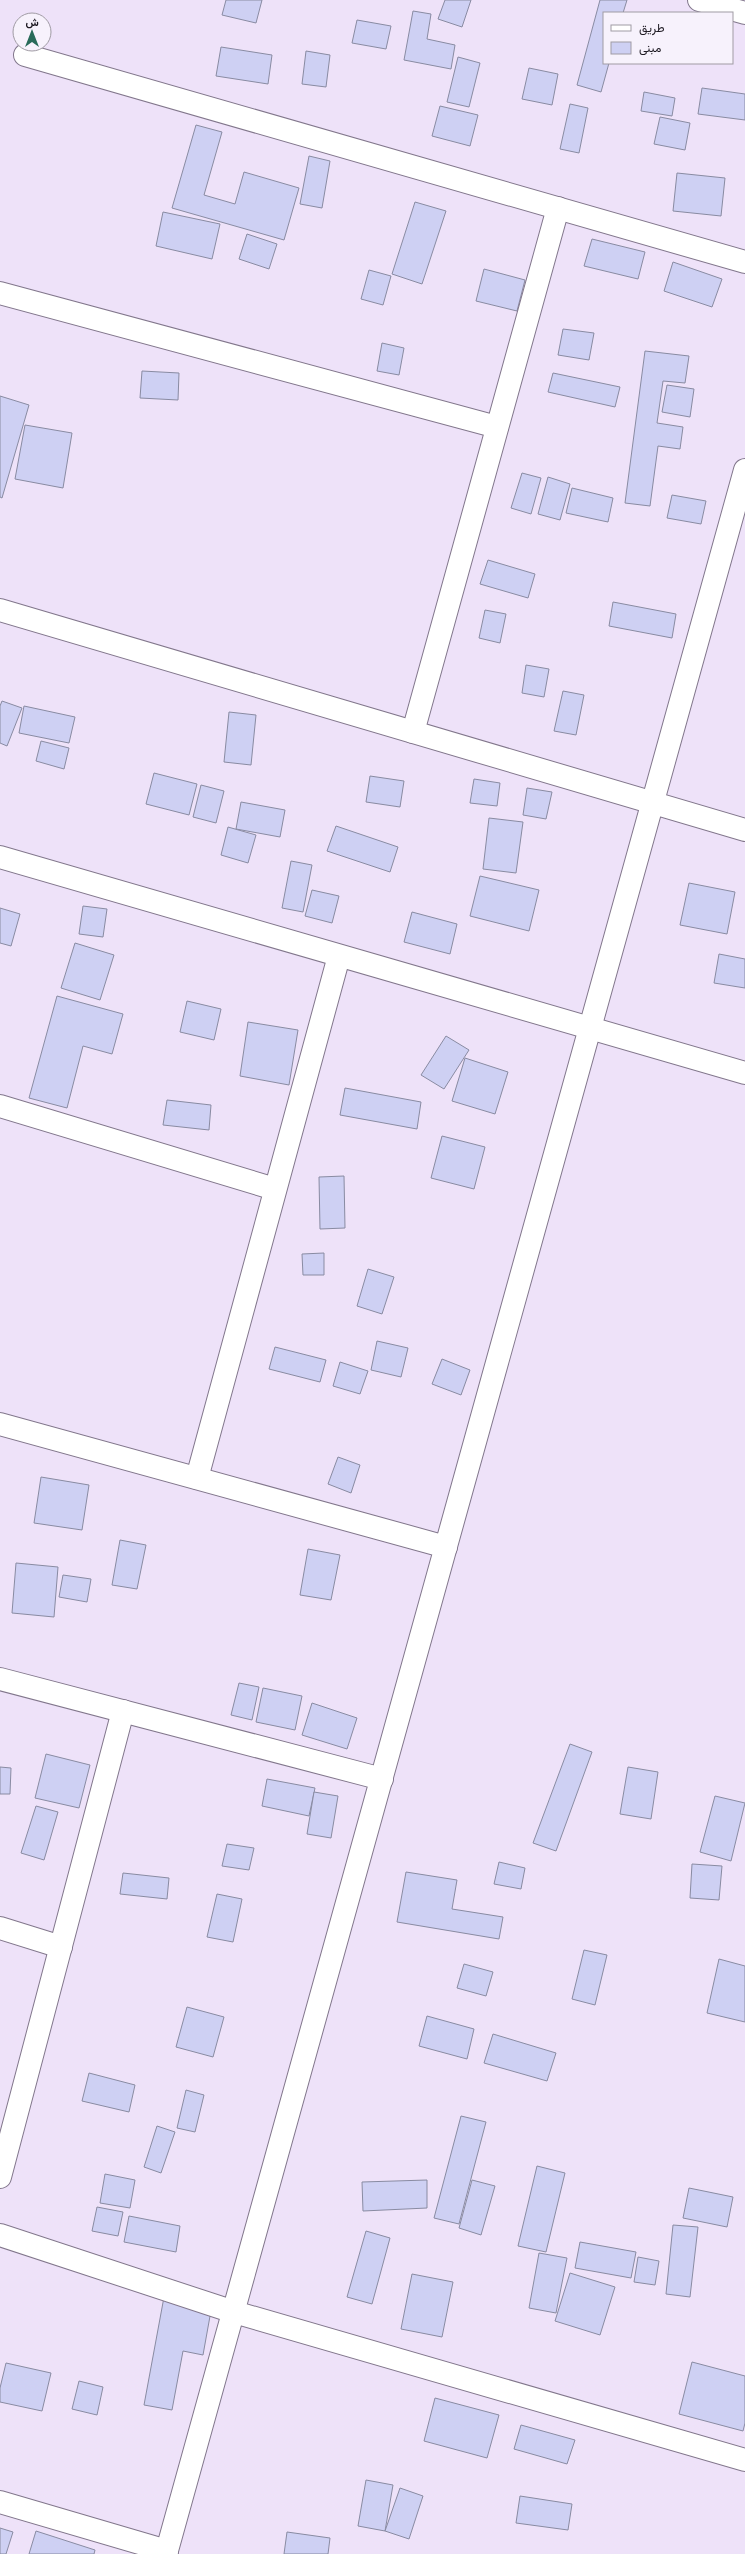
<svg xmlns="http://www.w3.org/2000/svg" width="745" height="2554" font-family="'DM Sans',Vazirmatn,sans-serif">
  <rect width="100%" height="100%" fill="#eee2f9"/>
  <g fill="#ced0f3" stroke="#898ba2">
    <polygon points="226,0 262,0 256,23 222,15"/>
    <polygon points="445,0 471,0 462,27 438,19"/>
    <polygon points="600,0 627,0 623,13 604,13 604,63 609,63 601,92 577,85"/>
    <polygon points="413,11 431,14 427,39 455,45 451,69 404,60"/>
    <polygon points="357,20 391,26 386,49 352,43"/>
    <polygon points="221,47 272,55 268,84 216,76"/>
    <polygon points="306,51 330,55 326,87 302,84"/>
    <polygon points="458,57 480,63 469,107 447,102"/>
    <polygon points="529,68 558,74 552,105 522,99"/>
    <polygon points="702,88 745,94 745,120 698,114"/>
    <polygon points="644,92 675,98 672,116 641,111"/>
    <polygon points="570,104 588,108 579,153 560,149"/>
    <polygon points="440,106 478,115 470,146 432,136"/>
    <polygon points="660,117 690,123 685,150 654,144"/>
    <polygon points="196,125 222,132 204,195 235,204 244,172 299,188 284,240 172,208"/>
    <polygon points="309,156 330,161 322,208 300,204"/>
    <polygon points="677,173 725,178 721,216 673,211"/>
    <polygon points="415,202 446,211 422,284 392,274"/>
    <polygon points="163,212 220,224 212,259 156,246"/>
    <polygon points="247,234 277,244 269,269 239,259"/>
    <polygon points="592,239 645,252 638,279 584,266"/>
    <polygon points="673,262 722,279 712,307 664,291"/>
    <polygon points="484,269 525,280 517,311 476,301"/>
    <polygon points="369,270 391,276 383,305 361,299"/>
    <polygon points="563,329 594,333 589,360 558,355"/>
    <polygon points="382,343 404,348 399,375 377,371"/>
    <polygon points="645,351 689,356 685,383 663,381 657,423 683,427 680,449 658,446 650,506 625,503"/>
    <polygon points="142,371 179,373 178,400 140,398"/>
    <polygon points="553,373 620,387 615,407 548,392"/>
    <polygon points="667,385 694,389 690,417 662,412"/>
    <polygon points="0,396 29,405 2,498 0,497"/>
    <polygon points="25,425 72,433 63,488 15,479"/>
    <polygon points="522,473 541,478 531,514 511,508"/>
    <polygon points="548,477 570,484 560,520 538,514"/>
    <polygon points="572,488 613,498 608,522 566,513"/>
    <polygon points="672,495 706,501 701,524 667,518"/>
    <polygon points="488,560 535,574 528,598 480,584"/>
    <polygon points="613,602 676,614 672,638 609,626"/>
    <polygon points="485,610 506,614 500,643 479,638"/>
    <polygon points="526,665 549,669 544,697 522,693"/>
    <polygon points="563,691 584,695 576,735 554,731"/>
    <polygon points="2,701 22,708 7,746 0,743 0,706"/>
    <polygon points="24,706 75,717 69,743 19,733"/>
    <polygon points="229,712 256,715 251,765 224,762"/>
    <polygon points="41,741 69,748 64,769 36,761"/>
    <polygon points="154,773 197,784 189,815 146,804"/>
    <polygon points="370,776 404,781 400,807 366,802"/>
    <polygon points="474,779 500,783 497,806 470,803"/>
    <polygon points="201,785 224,791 216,823 193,817"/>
    <polygon points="527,788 552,792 546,819 523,815"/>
    <polygon points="241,802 285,810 280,837 236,829"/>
    <polygon points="489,818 523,822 516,873 483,869"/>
    <polygon points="336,826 398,847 390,872 327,851"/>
    <polygon points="228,827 256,835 248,863 221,855"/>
    <polygon points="291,861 312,865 303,912 282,908"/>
    <polygon points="480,876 539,890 529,931 470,916"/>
    <polygon points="689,883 735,892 727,934 680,925"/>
    <polygon points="312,890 339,896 332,923 305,916"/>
    <polygon points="83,906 107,909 103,937 79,934"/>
    <polygon points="0,908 20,914 11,946 0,943"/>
    <polygon points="412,912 457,924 450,954 404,942"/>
    <polygon points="75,943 114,955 100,1000 61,988"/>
    <polygon points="719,954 745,959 745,988 714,983"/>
    <polygon points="57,996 123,1014 112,1054 83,1046 67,1108 29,1098"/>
    <polygon points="187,1001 221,1009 214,1040 180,1032"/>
    <polygon points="248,1022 298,1030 289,1085 240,1076"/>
    <polygon points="446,1036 469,1050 444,1089 421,1075"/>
    <polygon points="465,1058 508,1072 495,1114 452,1101"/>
    <polygon points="345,1088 421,1102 417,1129 340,1115"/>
    <polygon points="167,1100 211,1105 209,1130 163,1125"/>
    <polygon points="442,1136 485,1147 474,1189 431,1178"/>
    <polygon points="344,1176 345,1228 320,1229 319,1177"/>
    <polygon points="324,1253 324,1275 303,1275 302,1254"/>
    <polygon points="368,1269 394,1277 382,1314 357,1306"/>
    <polygon points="377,1341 408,1348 401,1377 371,1370"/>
    <polygon points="275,1347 326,1360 320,1382 269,1369"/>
    <polygon points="442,1359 470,1370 461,1395 432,1384"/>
    <polygon points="340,1362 368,1371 360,1394 333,1386"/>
    <polygon points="338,1457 360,1465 351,1493 328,1484"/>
    <polygon points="41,1477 89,1485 82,1530 34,1523"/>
    <polygon points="120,1540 146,1545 137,1589 112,1585"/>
    <polygon points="308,1549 340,1555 331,1600 300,1595"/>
    <polygon points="16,1563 58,1567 54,1617 12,1613"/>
    <polygon points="63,1575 91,1579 87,1602 59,1597"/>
    <polygon points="239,1683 259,1687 252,1720 231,1715"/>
    <polygon points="263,1688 302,1696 295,1730 256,1722"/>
    <polygon points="312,1703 357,1718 347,1749 302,1735"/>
    <polygon points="570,1744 592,1752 556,1851 533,1843"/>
    <polygon points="46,1754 90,1765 79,1808 35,1798"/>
    <polygon points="0,1767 11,1768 10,1794 0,1794"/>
    <polygon points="628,1767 658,1772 651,1819 620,1814"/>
    <polygon points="267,1779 315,1788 309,1816 262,1806"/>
    <polygon points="314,1792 338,1796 331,1838 307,1834"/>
    <polygon points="715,1796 745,1803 731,1861 700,1852"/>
    <polygon points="36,1806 58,1812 44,1860 21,1853"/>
    <polygon points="227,1844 254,1848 249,1870 222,1866"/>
    <polygon points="499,1862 525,1868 521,1889 494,1884"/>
    <polygon points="692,1864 722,1866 719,1900 690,1898"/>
    <polygon points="406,1872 457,1880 452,1909 503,1917 499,1939 397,1922"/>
    <polygon points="123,1873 169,1878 167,1899 120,1894"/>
    <polygon points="217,1894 242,1899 233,1942 207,1937"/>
    <polygon points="584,1950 607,1955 595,2005 572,1999"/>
    <polygon points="719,1959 745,1966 745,2022 707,2013"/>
    <polygon points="464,1964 493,1972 486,1996 457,1988"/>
    <polygon points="187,2007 224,2017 213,2057 176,2047"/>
    <polygon points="427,2016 474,2029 467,2059 419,2046"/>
    <polygon points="493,2034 556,2053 547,2081 484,2063"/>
    <polygon points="89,2073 135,2085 129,2112 82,2101"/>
    <polygon points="186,2090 204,2095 195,2132 177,2128"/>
    <polygon points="461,2116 486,2122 459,2224 434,2218"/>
    <polygon points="157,2126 175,2132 161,2173 144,2167"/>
    <polygon points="537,2166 565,2173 546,2252 518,2246"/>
    <polygon points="105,2174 135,2180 130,2208 100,2203"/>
    <polygon points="427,2180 427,2208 363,2211 362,2182"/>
    <polygon points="472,2180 495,2186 481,2235 459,2228"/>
    <polygon points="689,2188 733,2197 727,2227 683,2218"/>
    <polygon points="97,2207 123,2212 118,2236 92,2231"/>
    <polygon points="129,2216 180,2226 176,2252 124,2242"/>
    <polygon points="673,2225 698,2227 690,2297 666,2294"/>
    <polygon points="366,2231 390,2238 372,2304 347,2297"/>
    <polygon points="580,2242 636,2252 631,2278 575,2268"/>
    <polygon points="539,2253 567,2258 556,2313 529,2308"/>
    <polygon points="638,2257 659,2261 655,2285 634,2282"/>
    <polygon points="570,2273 615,2287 600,2335 555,2321"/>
    <polygon points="412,2274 453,2282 442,2337 401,2329"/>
    <polygon points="164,2297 212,2305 203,2355 183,2351 172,2410 144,2405"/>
    <polygon points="692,2362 745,2376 745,2423 743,2431 679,2414"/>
    <polygon points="6,2363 51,2373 42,2411 0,2402 0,2388"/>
    <polygon points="79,2381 103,2387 97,2415 72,2409"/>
    <polygon points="435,2398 499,2415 487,2458 424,2441"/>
    <polygon points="521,2425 575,2440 567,2464 514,2449"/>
    <polygon points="366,2480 393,2485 385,2531 358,2526"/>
    <polygon points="400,2488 423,2496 409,2539 385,2531"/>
    <polygon points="520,2496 572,2504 568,2530 516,2523"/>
    <polygon points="0,2528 13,2532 6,2554 0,2554"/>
    <polygon points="36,2531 95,2550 94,2554 29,2554"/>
    <polygon points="287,2532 330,2538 328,2554 284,2554"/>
  </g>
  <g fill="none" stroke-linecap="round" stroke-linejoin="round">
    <g stroke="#82778c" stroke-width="24">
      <g id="street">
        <polyline points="699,0 745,13"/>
        <polyline points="25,55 745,262"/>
        <polyline points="0,293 497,427"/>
        <polyline points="0,610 745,830"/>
        <polyline points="413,732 558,208"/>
        <polyline points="0,857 745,1073"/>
        <polyline points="0,1106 275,1189"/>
        <polyline points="0,1424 446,1547"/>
        <polyline points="197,1478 339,956"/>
        <polyline points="0,1679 382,1779"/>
        <polyline points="0,1928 61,1947"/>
        <polyline points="0,2177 123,1711"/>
        <polyline points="0,2235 234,2312 745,2460"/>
        <polyline points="0,2502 167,2551"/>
        <polyline points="166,2554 745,470"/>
      </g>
    </g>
    <use href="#street" stroke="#fff" stroke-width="22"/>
  </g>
  <rect x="603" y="12" width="130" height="52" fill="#f7f2fc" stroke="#a09ba4"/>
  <rect x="611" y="25" width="20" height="6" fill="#ffffff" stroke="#a09ba4"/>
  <text x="639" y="32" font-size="12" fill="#1d1921">طريق</text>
  <rect x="611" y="42" width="20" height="12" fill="#ced0f3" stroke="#a09ba4"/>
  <text x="639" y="52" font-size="12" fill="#1d1921">مبنى</text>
  <g transform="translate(32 32)"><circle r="19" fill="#f7f2fc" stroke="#a09ba4"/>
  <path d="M0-3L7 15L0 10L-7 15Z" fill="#296b5a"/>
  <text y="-6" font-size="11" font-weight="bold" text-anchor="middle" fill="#1d1921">ش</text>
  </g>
</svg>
